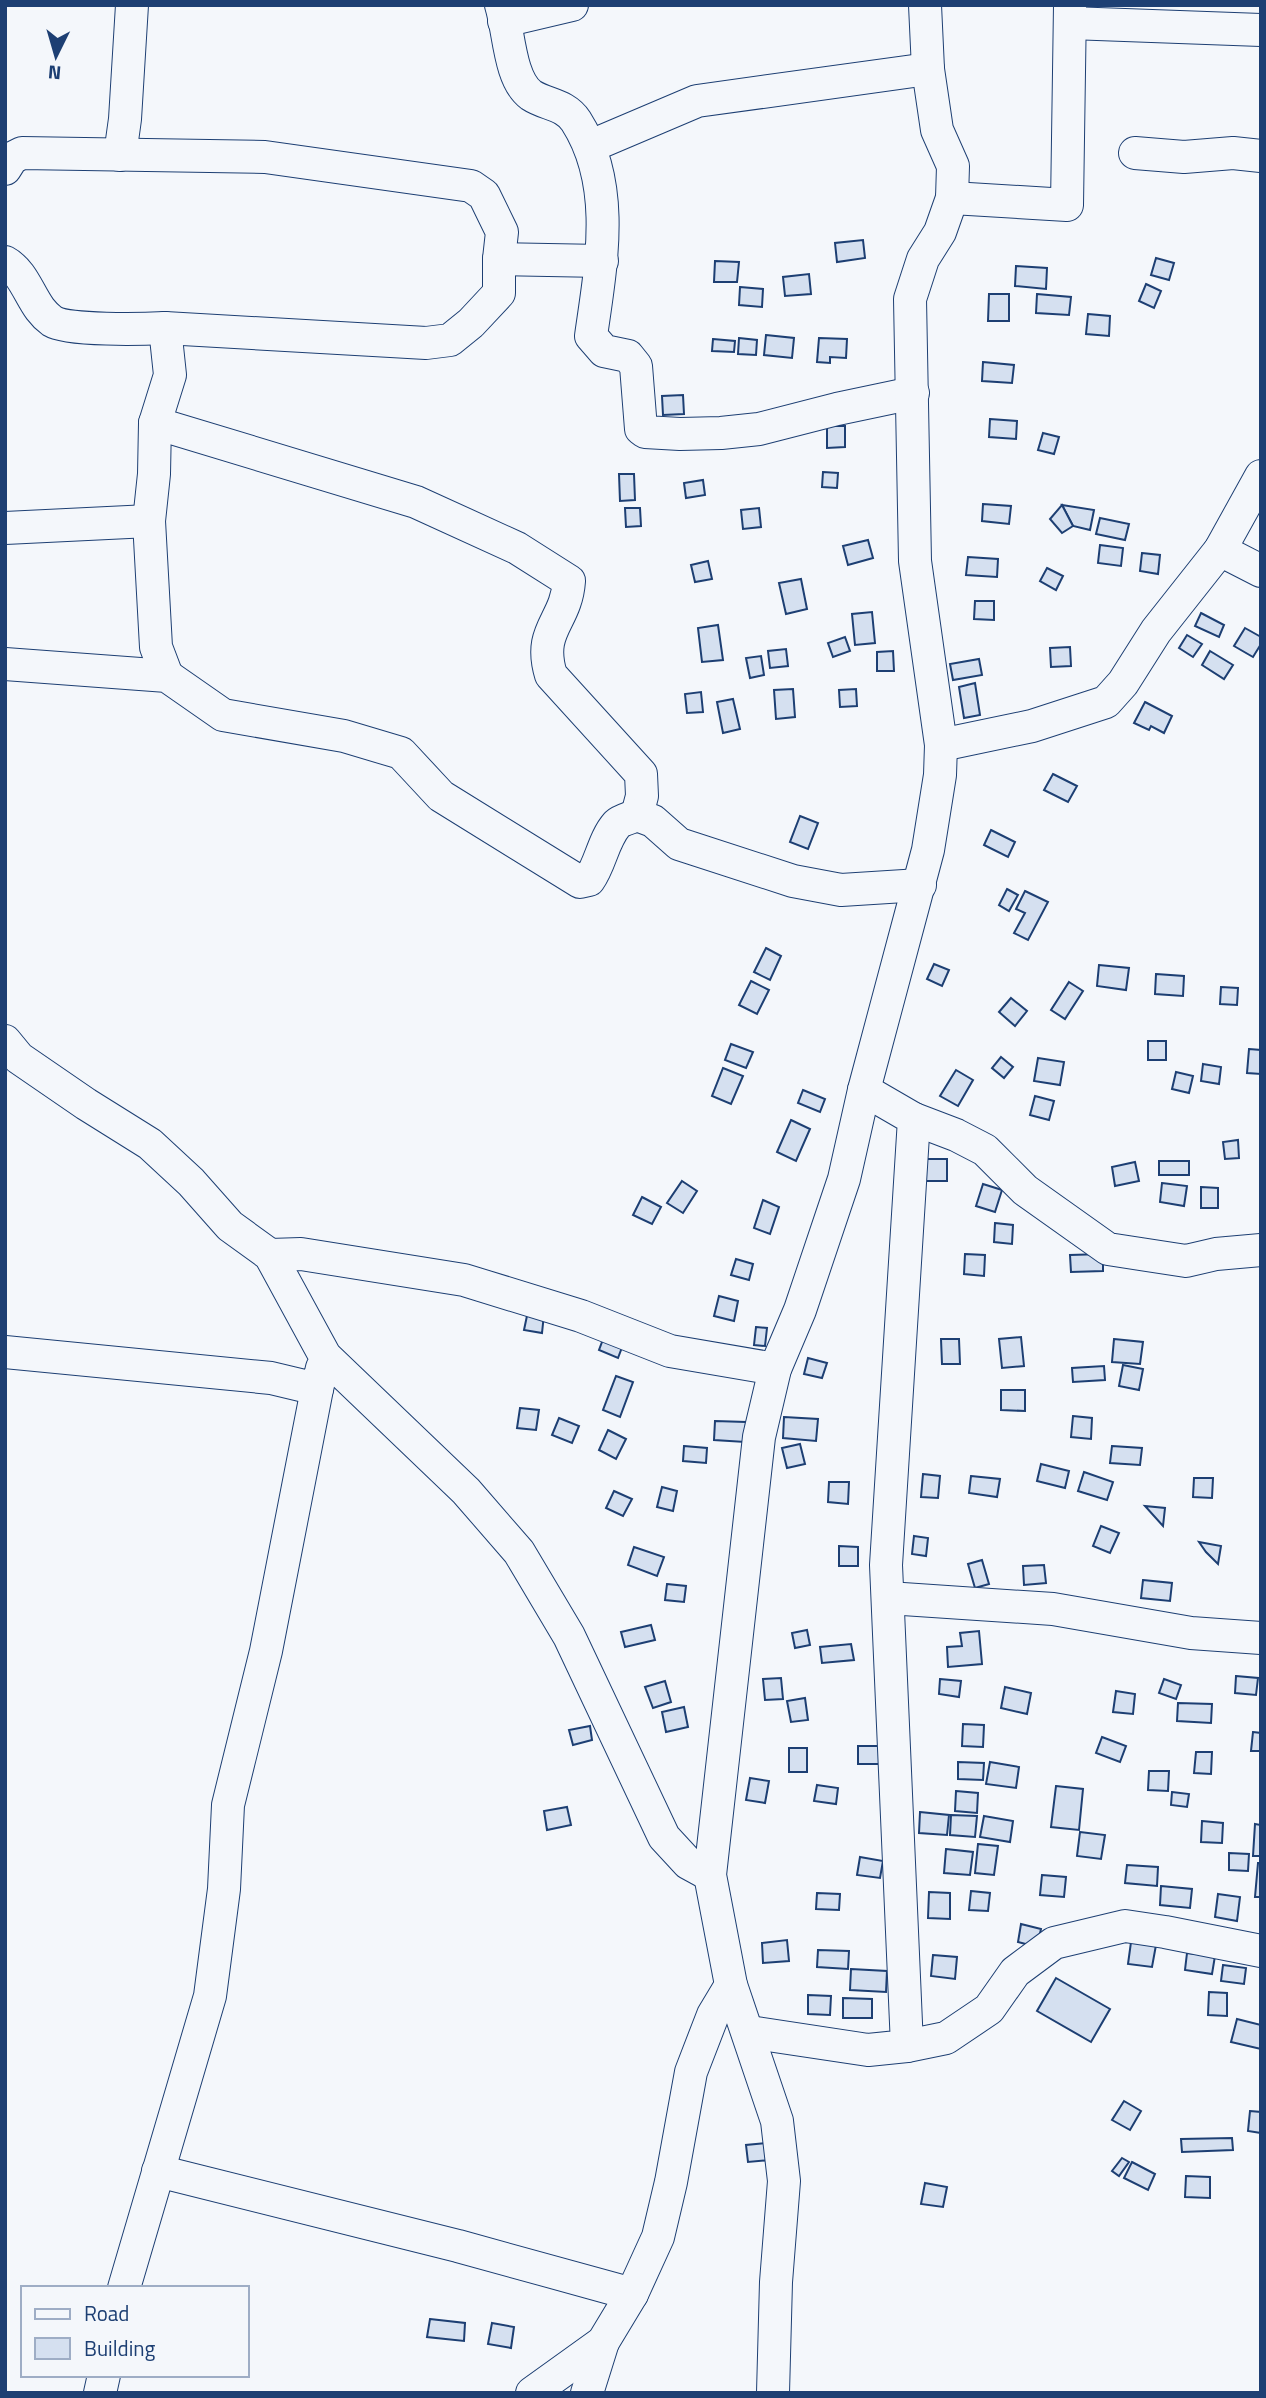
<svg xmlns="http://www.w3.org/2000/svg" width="1266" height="2398" font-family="'Titillium Web',sans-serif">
  <rect width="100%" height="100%" fill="#f4f7fb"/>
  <g fill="#d5e0f0" stroke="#1d3f73" stroke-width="2">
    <polygon points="863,240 865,258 837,262 835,243"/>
    <polygon points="1156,258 1174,263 1169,280 1151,275"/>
    <polygon points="715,261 739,262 737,282 714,282"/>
    <polygon points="1016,266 1047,268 1046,289 1015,286"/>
    <polygon points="809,274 811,294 785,296 783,277"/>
    <polygon points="1146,284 1161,291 1154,308 1139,301"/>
    <polygon points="740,287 763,289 762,307 739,305"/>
    <polygon points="989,294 1009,294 1009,321 988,321"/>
    <polygon points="1037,294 1071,297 1069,315 1036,313"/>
    <polygon points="1088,314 1110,316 1109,336 1086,334"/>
    <polygon points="766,335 794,338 792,358 764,355"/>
    <polygon points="739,338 757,340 756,355 738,354"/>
    <polygon points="819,338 847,339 846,358 830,357 830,363 817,362"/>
    <polygon points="713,339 735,341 734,352 712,351"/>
    <polygon points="983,362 1014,365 1012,383 982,381"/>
    <polygon points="683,395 684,414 663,415 662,396"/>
    <polygon points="990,419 1017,421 1016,439 989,437"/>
    <polygon points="827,426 845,426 845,447 827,448"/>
    <polygon points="1043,433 1059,437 1054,454 1038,450"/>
    <polygon points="823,472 838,473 837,488 822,487"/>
    <polygon points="619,474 634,474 635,500 620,501"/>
    <polygon points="703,480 705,495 686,498 684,483"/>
    <polygon points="983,504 1011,506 1009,524 982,521"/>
    <polygon points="1062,505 1094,510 1090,530 1073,526"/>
    <polygon points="1062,505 1073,526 1062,533 1050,519"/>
    <polygon points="625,508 640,508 641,526 626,527"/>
    <polygon points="759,508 761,527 743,529 741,510"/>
    <polygon points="1100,518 1129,524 1125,540 1096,534"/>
    <polygon points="868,540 873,558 848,565 843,546"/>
    <polygon points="1100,545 1123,548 1121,566 1098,563"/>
    <polygon points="1142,553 1160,555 1158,574 1140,571"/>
    <polygon points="968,557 998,559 997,577 966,575"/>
    <polygon points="708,561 712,579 695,582 691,565"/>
    <polygon points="1047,568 1063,576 1056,590 1040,581"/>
    <polygon points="801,579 807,609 786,614 779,583"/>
    <polygon points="975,601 994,601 994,620 974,619"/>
    <polygon points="872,612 875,643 855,645 852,614"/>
    <polygon points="1201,613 1224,625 1219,637 1195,626"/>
    <polygon points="718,625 723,660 702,662 698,628"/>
    <polygon points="1245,628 1261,637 1261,644 1253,657 1234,646"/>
    <polygon points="1187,635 1202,644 1193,657 1179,648"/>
    <polygon points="845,637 850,651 833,657 828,643"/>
    <polygon points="1070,647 1071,666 1051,667 1050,648"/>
    <polygon points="786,649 788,666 770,668 768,651"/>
    <polygon points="893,651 894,671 877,671 877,652"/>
    <polygon points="1210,651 1233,665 1224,679 1202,665"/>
    <polygon points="761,656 764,675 750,678 746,658"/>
    <polygon points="979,659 982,675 953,680 950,664"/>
    <polygon points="975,683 980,715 964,718 959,687"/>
    <polygon points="793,689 795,717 776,719 774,690"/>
    <polygon points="856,689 857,706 840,707 839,690"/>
    <polygon points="701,692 703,712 687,713 685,694"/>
    <polygon points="733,699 740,729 723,733 717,702"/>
    <polygon points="1145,702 1172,716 1164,733 1151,726 1149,730 1134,723"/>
    <polygon points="1053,774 1077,786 1068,802 1044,790"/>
    <polygon points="800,816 818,823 808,849 790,842"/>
    <polygon points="991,830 1015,842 1008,857 984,845"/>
    <polygon points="1007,889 1018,895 1009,911 999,905"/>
    <polygon points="1025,891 1048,902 1028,940 1014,933 1025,913 1016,909"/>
    <polygon points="766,948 781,956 770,980 754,972"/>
    <polygon points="934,964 949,970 942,986 927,979"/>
    <polygon points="1099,965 1129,968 1126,990 1097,986"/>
    <polygon points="1156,974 1184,976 1183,996 1155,994"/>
    <polygon points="751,981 769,990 757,1014 739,1005"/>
    <polygon points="1069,982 1083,991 1065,1019 1051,1010"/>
    <polygon points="1221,987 1238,988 1237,1005 1220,1004"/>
    <polygon points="1011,998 1027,1011 1015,1026 999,1012"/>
    <rect x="1148" y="1041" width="18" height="19"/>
    <polygon points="731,1044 753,1052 746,1068 725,1060"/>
    <polygon points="1249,1049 1261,1050 1261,1074 1247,1073"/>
    <polygon points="1001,1057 1013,1067 1004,1078 992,1068"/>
    <polygon points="1038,1058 1064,1062 1060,1085 1034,1081"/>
    <polygon points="1203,1064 1221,1067 1219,1084 1201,1081"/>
    <polygon points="723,1068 743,1076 731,1104 712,1096"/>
    <polygon points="956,1070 973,1080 958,1106 940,1096"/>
    <polygon points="1176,1072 1193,1076 1189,1093 1172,1089"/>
    <polygon points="803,1090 825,1099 820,1112 798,1103"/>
    <polygon points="1035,1096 1054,1101 1049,1120 1030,1115"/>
    <polygon points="791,1120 810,1129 796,1161 777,1152"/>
    <polygon points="1238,1140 1239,1158 1225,1159 1223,1142"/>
    <rect x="926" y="1159" width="21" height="22"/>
    <rect x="1159" y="1161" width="30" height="14"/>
    <polygon points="1135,1162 1139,1181 1115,1186 1112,1167"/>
    <polygon points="682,1181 697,1191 683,1213 667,1203"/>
    <polygon points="1162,1183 1187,1186 1184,1206 1160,1202"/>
    <polygon points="983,1184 1002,1190 995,1212 976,1206"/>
    <polygon points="1201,1187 1218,1188 1218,1208 1201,1208"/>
    <polygon points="642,1197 661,1207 652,1224 633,1215"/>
    <polygon points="763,1200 779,1207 770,1234 754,1228"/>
    <polygon points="995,1223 1013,1225 1012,1244 994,1242"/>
    <polygon points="965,1254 985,1255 984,1276 964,1274"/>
    <polygon points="1103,1254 1103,1271 1071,1272 1070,1255"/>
    <polygon points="736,1259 753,1264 749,1280 731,1275"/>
    <polygon points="719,1296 738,1301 734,1321 714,1316"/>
    <polygon points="528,1311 544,1314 542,1333 524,1330"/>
    <polygon points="756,1327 767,1328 765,1346 754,1345"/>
    <polygon points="605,1334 624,1342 618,1358 599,1350"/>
    <polygon points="1021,1337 1024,1366 1002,1368 999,1339"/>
    <polygon points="941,1339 959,1339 960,1364 942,1364"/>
    <polygon points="1114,1339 1143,1342 1140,1364 1112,1362"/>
    <polygon points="808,1358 827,1363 822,1378 804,1374"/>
    <polygon points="1123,1365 1143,1369 1139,1390 1119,1386"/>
    <polygon points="1104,1366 1105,1380 1073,1382 1072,1368"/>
    <polygon points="616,1376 633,1382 620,1417 603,1410"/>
    <polygon points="1001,1390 1025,1390 1025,1411 1001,1410"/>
    <polygon points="520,1408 539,1410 536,1430 517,1428"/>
    <polygon points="1073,1416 1092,1418 1091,1439 1071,1437"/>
    <polygon points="784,1417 818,1419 816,1441 783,1438"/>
    <polygon points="559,1418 579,1426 572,1443 552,1435"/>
    <polygon points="715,1421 746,1422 745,1442 714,1440"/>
    <polygon points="608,1430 626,1439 616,1459 599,1450"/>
    <polygon points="800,1444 805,1464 787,1468 782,1448"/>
    <polygon points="684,1446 707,1448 706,1463 683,1461"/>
    <polygon points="1112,1446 1142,1448 1140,1465 1110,1463"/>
    <polygon points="1041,1464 1069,1471 1065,1488 1037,1481"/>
    <polygon points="1084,1472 1113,1482 1107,1500 1078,1491"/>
    <polygon points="923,1474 940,1476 938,1498 921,1497"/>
    <polygon points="971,1476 1000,1479 997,1497 969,1493"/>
    <polygon points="1194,1478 1213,1478 1212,1498 1193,1497"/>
    <polygon points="829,1482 849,1482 848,1504 828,1502"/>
    <polygon points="662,1487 677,1491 673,1511 657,1507"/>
    <polygon points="614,1491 632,1499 623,1516 606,1508"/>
    <polygon points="1145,1506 1165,1508 1163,1526"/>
    <polygon points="1101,1526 1119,1533 1110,1553 1093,1546"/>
    <polygon points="914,1536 928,1538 926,1556 912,1554"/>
    <polygon points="1199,1542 1221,1546 1218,1564 1206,1552"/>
    <polygon points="839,1546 858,1547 858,1566 839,1566"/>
    <polygon points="634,1547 664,1557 657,1576 628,1565"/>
    <polygon points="982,1560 989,1584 975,1588 968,1564"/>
    <polygon points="1044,1565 1046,1583 1024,1585 1023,1566"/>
    <polygon points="1143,1580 1172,1583 1170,1601 1141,1598"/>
    <polygon points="667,1584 686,1586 684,1602 665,1600"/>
    <polygon points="651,1625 655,1640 625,1647 621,1632"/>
    <polygon points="807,1630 810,1645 795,1648 792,1633"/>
    <polygon points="979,1631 982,1664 948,1667 947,1647 962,1646 960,1633"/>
    <polygon points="851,1644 854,1660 822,1663 820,1647"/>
    <polygon points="1236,1676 1258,1678 1256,1695 1235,1693"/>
    <polygon points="781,1678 783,1699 765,1700 763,1679"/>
    <polygon points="940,1679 961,1681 959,1697 939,1694"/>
    <polygon points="1164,1679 1181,1685 1176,1699 1159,1693"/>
    <polygon points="665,1681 671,1702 653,1708 645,1687"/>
    <polygon points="1005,1687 1031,1693 1027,1714 1001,1708"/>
    <polygon points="1116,1691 1135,1694 1133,1714 1113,1712"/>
    <polygon points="805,1698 808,1720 791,1722 787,1701"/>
    <polygon points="1178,1703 1212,1704 1211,1723 1177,1721"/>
    <polygon points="684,1707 688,1727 666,1732 662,1712"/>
    <polygon points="963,1724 984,1725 983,1747 962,1746"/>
    <polygon points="590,1726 592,1740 573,1745 569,1730"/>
    <polygon points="1253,1732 1261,1733 1261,1751 1251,1751"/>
    <polygon points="1102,1737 1126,1746 1120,1762 1096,1753"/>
    <polygon points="858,1746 879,1746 880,1764 858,1764"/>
    <rect x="789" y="1748" width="18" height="24"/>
    <polygon points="1196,1752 1212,1752 1211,1774 1194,1773"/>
    <polygon points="958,1762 984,1763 983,1780 958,1779"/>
    <polygon points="990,1762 1019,1767 1016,1788 986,1784"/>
    <polygon points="1149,1771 1169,1771 1168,1791 1148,1790"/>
    <polygon points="750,1778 769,1781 765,1803 746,1800"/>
    <polygon points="817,1785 838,1788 836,1804 814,1801"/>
    <polygon points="1056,1786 1083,1789 1079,1830 1051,1827"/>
    <polygon points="956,1791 978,1793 977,1813 955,1811"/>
    <polygon points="1172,1792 1189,1794 1187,1807 1171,1805"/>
    <polygon points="567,1807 571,1825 547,1830 544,1811"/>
    <polygon points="920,1812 949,1815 947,1835 919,1833"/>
    <polygon points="951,1815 977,1816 975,1837 950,1835"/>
    <polygon points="984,1816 1013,1821 1010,1842 980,1837"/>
    <polygon points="1202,1821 1223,1823 1222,1843 1201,1842"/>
    <polygon points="1255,1824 1261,1825 1261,1856 1253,1856"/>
    <polygon points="1080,1832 1105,1835 1101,1859 1077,1856"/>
    <polygon points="978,1844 998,1846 994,1875 975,1873"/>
    <polygon points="946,1849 973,1852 970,1875 944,1873"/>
    <polygon points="1229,1853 1249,1854 1248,1871 1229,1870"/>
    <polygon points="860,1857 883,1861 880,1878 857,1875"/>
    <polygon points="1258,1863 1261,1863 1261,1897 1255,1897"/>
    <polygon points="1127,1865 1158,1867 1157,1886 1125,1883"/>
    <polygon points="1042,1875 1066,1877 1064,1897 1040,1895"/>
    <polygon points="1161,1886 1192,1889 1190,1908 1160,1905"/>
    <polygon points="971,1891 990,1893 988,1911 969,1910"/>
    <polygon points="929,1892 950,1893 950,1919 928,1918"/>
    <polygon points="817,1893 840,1894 839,1910 816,1909"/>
    <polygon points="1218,1894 1240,1897 1237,1921 1215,1917"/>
    <polygon points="1021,1924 1041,1929 1037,1947 1018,1942"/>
    <polygon points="787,1940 789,1961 763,1963 762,1943"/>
    <polygon points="1131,1942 1156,1945 1152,1967 1128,1964"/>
    <polygon points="818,1950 849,1951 848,1969 817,1967"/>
    <polygon points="1187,1953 1215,1956 1212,1974 1185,1970"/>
    <polygon points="933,1955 957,1957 955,1979 931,1976"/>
    <polygon points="1223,1965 1246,1968 1244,1984 1221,1981"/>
    <polygon points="851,1969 887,1971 886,1992 850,1990"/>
    <polygon points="1056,1978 1110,2009 1091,2042 1037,2011"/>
    <polygon points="1209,1992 1227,1993 1227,2016 1208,2015"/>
    <polygon points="808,1995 831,1996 830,2015 808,2014"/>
    <polygon points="843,1998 872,1999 872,2018 843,2018"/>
    <polygon points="1237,2019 1261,2025 1261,2049 1231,2042"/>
    <polygon points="1124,2101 1141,2111 1130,2130 1112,2120"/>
    <polygon points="1250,2111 1261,2112 1261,2133 1248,2131"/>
    <polygon points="1232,2138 1233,2150 1182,2152 1181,2139"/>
    <polygon points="767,2143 770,2160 748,2162 746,2145"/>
    <polygon points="1122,2158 1129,2162 1119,2176 1112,2171"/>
    <polygon points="1132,2162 1155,2174 1148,2190 1124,2178"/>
    <polygon points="1186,2176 1210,2177 1210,2198 1185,2197"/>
    <polygon points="925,2183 947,2187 943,2207 921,2204"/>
    <polygon points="430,2319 465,2323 464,2341 427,2337"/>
    <polygon points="492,2323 514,2327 511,2348 488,2344"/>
  </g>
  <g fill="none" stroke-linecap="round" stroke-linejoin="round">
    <g stroke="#1d3f73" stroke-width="34">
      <g id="street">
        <path d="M 501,5 C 509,30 509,79 531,95 C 546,105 565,104 576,121 C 617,185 601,265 591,336 L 604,351 L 628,356 L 636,366 L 641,429 L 645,432 L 680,434 L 721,433 L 759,429 L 837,409 L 913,393"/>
        <polyline points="504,21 572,5"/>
        <polyline points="1070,23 1261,30"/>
        <polyline points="591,146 697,101 928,69"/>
        <polyline points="1135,153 1184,157 1233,153 1261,156"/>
        <polyline points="120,155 125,119 132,5"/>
        <path d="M 5,169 L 12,158 L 22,153 L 265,157 L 471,186 L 484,195 L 502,232 L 499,259 L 499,293 L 471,323 L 450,340 L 426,343 L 165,328 C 143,329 68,331 52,321 C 48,318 43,313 40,309 C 29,294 22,271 5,262"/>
        <polyline points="952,198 1067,205 1070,5"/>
        <polyline points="499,259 602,261"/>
        <polyline points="165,328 170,375 155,423 154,474 149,521 156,647 167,676"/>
        <path d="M 155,423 L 416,502 L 517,548 L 569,581 C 566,623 537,629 551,675 L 641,774 L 642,796 L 637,815"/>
        <polyline points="5,528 149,521"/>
        <polyline points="1220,550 1261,571"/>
        <path d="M 5,664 L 167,676 L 223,715 L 344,736 L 401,753 L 441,796 L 580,882 L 589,880 C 601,863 603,840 617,824 C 621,820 631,818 637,815 L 653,821 L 679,844 L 793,881 L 841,890 L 920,885"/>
        <polyline points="941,745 1032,726 1106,702 1123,683 1156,631 1220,550 1261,476"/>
        <polyline points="5,1041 19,1058 86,1104 150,1144 191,1182 230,1226 270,1255 325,1356 466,1491 519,1552 569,1636 664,1837 688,1863 710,1875"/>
        <polyline points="914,1119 956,1135 985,1150 1025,1190 1108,1249 1186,1261 1216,1254 1261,1250"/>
        <polyline points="270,1255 301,1254 464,1280 581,1316 670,1351 775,1369"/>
        <polyline points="5,1352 271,1378 317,1389 322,1368"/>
        <polyline points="888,1598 1053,1609 1191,1633 1261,1638"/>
        <polyline points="749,2032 868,2050 907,2046 886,1565 914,1119 864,1090"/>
        <polyline points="907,2046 946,2038 989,2009 1015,1972 1054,1943 1125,1926 1165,1932 1261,1951"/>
        <polyline points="158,2171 458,2246 632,2294"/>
        <polyline points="124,2288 210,1996 224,1889 228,1805 266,1651 317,1389"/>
        <polyline points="100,2393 104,2375"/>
        <polyline points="532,2393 603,2342 632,2294 658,2237 671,2182 691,2072 713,2015 731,1985"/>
        <polyline points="587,2393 603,2342"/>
        <polyline points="773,2393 776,2282 784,2181 777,2121 731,1985 710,1875 759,1437 775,1369 800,1310 844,1179 864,1090 928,850 940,775 941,745 915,561 910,299 923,259 940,232 952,198 953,166 937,130 928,69 925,5"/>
      </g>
    </g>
    <use href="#street" stroke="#f4f7fb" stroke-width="32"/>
  </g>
  <rect width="1266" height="2398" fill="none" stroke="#1d3f73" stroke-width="14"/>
  <rect x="21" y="2286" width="228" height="91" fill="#f4f7fb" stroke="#9eadc5" stroke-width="2"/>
  <rect x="35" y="2309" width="35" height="10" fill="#f4f7fb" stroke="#9eadc5" stroke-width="2"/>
  <text x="84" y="2321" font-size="21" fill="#1d3f73">Road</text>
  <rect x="35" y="2338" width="35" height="21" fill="#d5e0f0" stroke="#9eadc5" stroke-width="2"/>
  <text x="84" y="2356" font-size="21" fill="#1d3f73">Building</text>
  <g transform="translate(56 56) rotate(185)" stroke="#f4f7fb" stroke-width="5" paint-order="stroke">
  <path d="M0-5L12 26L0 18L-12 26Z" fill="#1d3f73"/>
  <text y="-10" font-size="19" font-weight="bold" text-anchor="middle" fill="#1d3f73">N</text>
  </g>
</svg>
